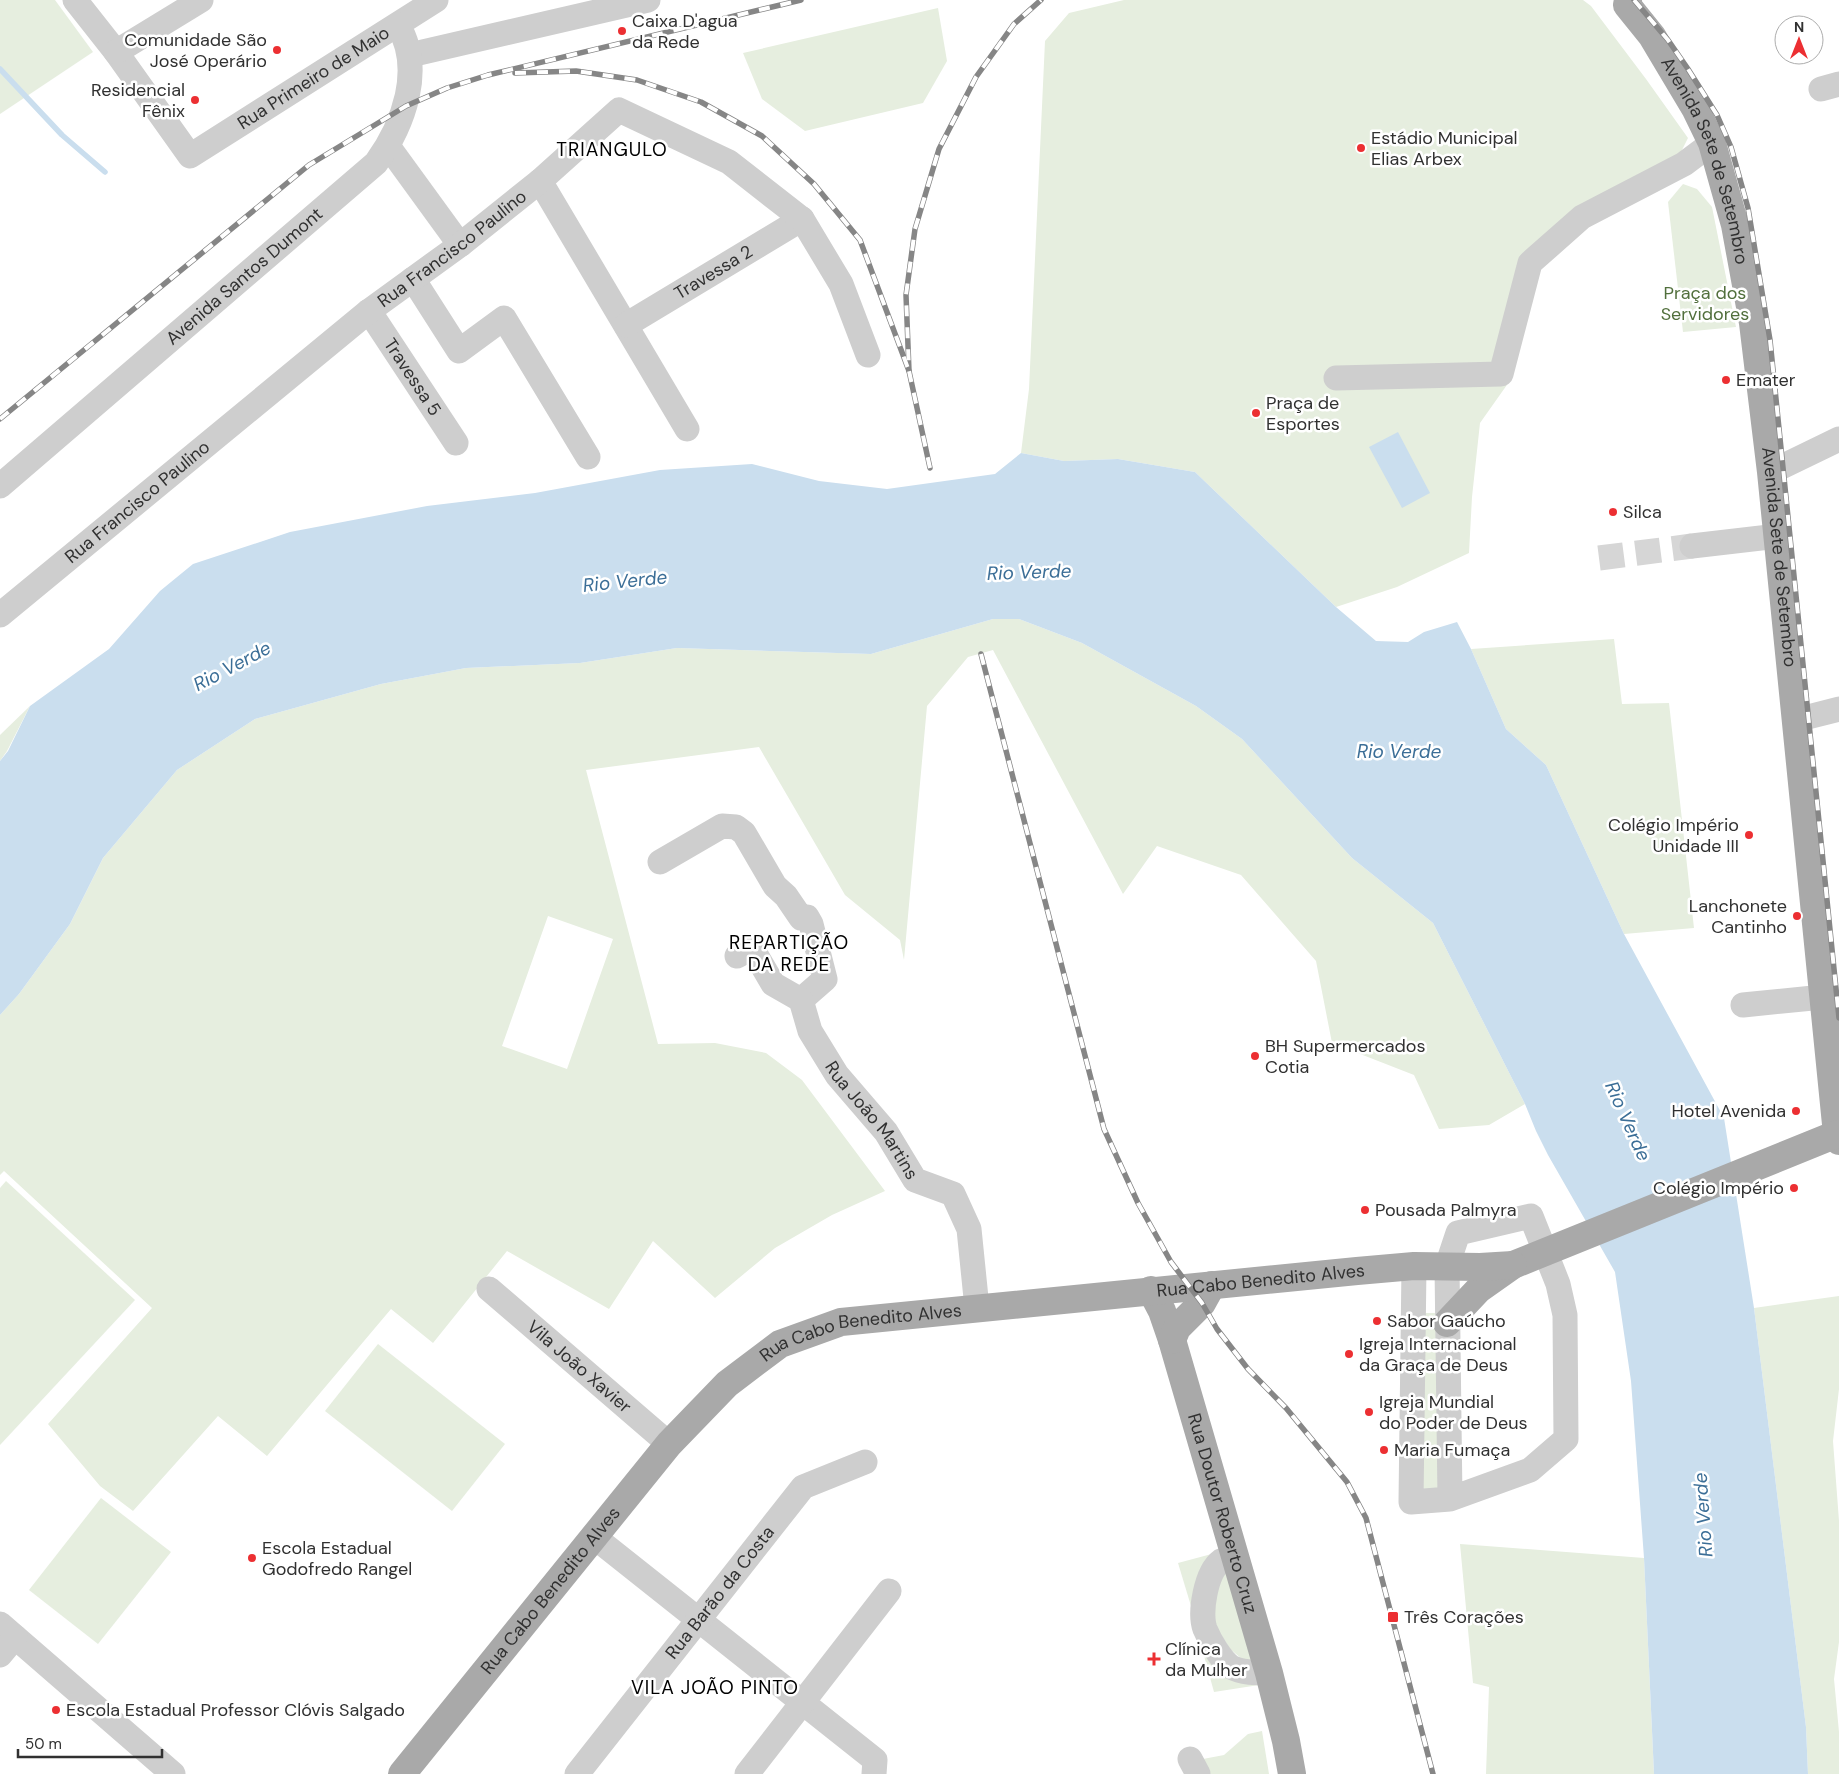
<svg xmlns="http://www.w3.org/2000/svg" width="1839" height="1774" font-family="'DM Sans',sans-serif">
  <rect width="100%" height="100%" fill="#fff"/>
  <g fill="#e6eedf" fill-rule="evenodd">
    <polygon points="0,0 55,0 93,52 0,114"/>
    <polygon points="1124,0 1583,0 1591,6 1646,79 1688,138 1678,158 1584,208 1534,274 1509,382 1480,423 1472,497 1469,553 1397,587 1336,607 1195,472 1118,459 1064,461 1021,453 1029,389 1045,41 1069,13"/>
    <polygon points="938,8 947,61 923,103 805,131 762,99 743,53"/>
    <polygon points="1683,184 1697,189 1712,207 1736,327 1683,332 1668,202"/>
    <path d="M 993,619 L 1019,619 L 1082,643 L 1196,706 L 1242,739 L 1352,858 L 1433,923 L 1525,1104 L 1489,1125 L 1439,1129 L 1414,1075 L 1332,1043 L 1316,961 L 1241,875 L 1157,846 L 1123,894 L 993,650 L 968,657 L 927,706 L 904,960 L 900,940 L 845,895 L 759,747 L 586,770 L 658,1044 L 715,1043 L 766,1053 L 802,1080 L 885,1191 L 832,1215 L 775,1248 L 715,1298 L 653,1241 L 609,1309 L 507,1251 L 433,1343 L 391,1309 L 267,1456 L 218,1416 L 133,1511 L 100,1486 L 48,1424 L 152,1308 L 4,1171 L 0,1175 L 0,1015 L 19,994 L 70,924 L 103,858 L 177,770 L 255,719 L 381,684 L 466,668 L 580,663 L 677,648 L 871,654 ZM 548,916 L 613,939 L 567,1069 L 502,1046 Z"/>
    <polygon points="1614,639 1622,704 1669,703 1694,928 1624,934 1546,765 1506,729 1471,649"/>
    <polygon points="30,706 7,751 0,761 0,735"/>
    <polygon points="6,1181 135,1300 0,1445 0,1188"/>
    <polygon points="1839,1296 1839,1389 1833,1441 1839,1521 1839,1642 1834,1679 1839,1732 1839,1774 1808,1774 1806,1727 1754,1308"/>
    <polygon points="1420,1313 1441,1313 1440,1494 1419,1494"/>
    <polygon points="378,1344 505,1444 452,1511 325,1411"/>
    <polygon points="101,1498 171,1552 98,1644 29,1590"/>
    <polygon points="1460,1544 1644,1558 1654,1774 1486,1774 1489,1687 1473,1683"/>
    <polygon points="1219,1552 1191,1606 1178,1563"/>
    <polygon points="1224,1566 1254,1666 1242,1659 1230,1649 1213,1622 1216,1577"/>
    <polygon points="1201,1645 1259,1685 1214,1692"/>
    <polygon points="1262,1731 1269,1774 1210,1774 1203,1759 1224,1755 1248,1734"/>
  </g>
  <g fill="#cadeee">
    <polygon points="1398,432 1430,493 1402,508 1369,447"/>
    <polygon points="1021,453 1064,461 1118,459 1195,472 1336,607 1376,641 1408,642 1424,632 1457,622 1471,649 1506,729 1546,765 1624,934 1724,1118 1754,1308 1806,1727 1808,1774 1654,1774 1644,1558 1631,1381 1615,1272 1548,1155 1536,1131 1525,1104 1433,923 1352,858 1242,739 1196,706 1082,643 1019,619 993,619 871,654 677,648 580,663 466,668 381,684 255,719 177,770 103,858 70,924 19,994 0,1015 0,761 8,751 30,706 109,649 160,591 193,564 290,532 427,506 535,493 660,470 752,464 819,481 887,489 995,474"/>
  </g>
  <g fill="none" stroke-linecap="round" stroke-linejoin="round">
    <polyline stroke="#cadeee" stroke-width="5.5" points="0,69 62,135 105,172"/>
    <polyline stroke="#d6d6d6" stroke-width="25" stroke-dasharray="25 12" stroke-linecap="butt" points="1599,558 1692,546"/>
    <g stroke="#cecece" stroke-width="25">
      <path id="s1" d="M 75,0 L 116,52 L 190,156 L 436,0"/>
      <polyline points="116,52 201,0"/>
      <polyline points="410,55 648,0"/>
      <polyline points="1821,89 1839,84"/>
      <polyline points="388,146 460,245"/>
      <polyline points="540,181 687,429"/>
      <polyline points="413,279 459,351 504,318 588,457"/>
      <path id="s2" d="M 369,311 L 456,443"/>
      <path id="s3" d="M 626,325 L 802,219"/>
      <polyline points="1336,378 1501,374 1530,263 1582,217 1684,164 1712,143"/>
      <polyline points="1771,472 1839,439"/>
      <path id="s4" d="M 0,486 L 376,163 C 404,124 424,69 398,25"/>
      <polyline points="1692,546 1778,536"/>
      <path id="s5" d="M 0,615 L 369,311 L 460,245 L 540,181 L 619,110 L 729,162 L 802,219 L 841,284 L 868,355"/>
      <polyline points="1796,720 1839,709"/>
      <polyline points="660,862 722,826 736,827 744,833 775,886 786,896 801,918 807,917 811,924 825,979 801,1000"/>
      <path id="s6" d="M 737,956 L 752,948 L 773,984 L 801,1000 L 810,1031 L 837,1075 L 886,1132 L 915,1180 L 953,1194 L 969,1229 L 977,1308"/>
      <polyline points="1743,1005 1823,997"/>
      <polyline points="1414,1266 1411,1502 1450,1499 1530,1470 1566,1439 1565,1315 1558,1284 1531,1216 1458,1233 1447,1266 1450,1499"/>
      <path id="s7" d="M 489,1289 L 669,1444"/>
      <polyline points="593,1536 875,1760 874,1774"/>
      <path d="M 1235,1556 C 1231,1558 1225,1559 1221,1561 C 1206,1572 1199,1613 1205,1629 C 1210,1641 1221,1660 1231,1667 C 1242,1673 1257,1673 1269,1673"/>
      <polyline points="0,1624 173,1774"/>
      <polyline points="0,1655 15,1637"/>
      <polyline points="1190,1759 1198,1774"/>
      <path id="s8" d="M 577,1774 L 803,1487 L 865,1462"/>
      <polyline points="747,1774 889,1591"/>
    </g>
    <g stroke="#a9a9a9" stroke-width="28">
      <path id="s9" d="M 1628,0 L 1627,5 L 1652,36 L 1695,108 L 1712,143 L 1735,225 L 1753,323 L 1771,472 L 1837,1134 L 1839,1141"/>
      <path id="s10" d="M 1151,1290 L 1162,1311 L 1172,1340 L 1269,1673 L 1286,1741 L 1292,1774"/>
      <polyline points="1447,1323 1479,1289 1513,1265 1837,1134"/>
      <polyline points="1172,1340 1177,1328 1202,1303 1212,1285"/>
      <path id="s11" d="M 402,1774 L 669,1444 L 727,1384 L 780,1344 L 841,1322 L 1357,1271 L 1414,1266 L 1480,1267 L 1513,1265"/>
    </g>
    <g stroke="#868686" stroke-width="5.5">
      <g id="rail">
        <polyline points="1634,0 1668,40 1688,69 1717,115 1731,147 1748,208 1770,340 1839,1018"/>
        <polyline points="515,73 576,71 637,80 701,102 762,136 814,184 860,240 909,371"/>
        <polyline points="0,419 309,165 406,106 447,88 488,75 801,0"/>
        <polyline points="930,468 909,371 906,295 915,229 939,149 976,77 1014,24 1041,0"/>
        <polyline points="981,654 1104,1129 1138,1203 1171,1262 1202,1303 1217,1329 1248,1369 1286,1408 1347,1482 1366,1518 1433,1774"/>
      </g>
    </g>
    <use href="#rail" stroke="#fff" stroke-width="4" stroke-dasharray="11" stroke-linecap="butt"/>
  </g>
  <g fill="#ec2f32" stroke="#fff" stroke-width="2">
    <circle cx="622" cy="31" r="5"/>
    <circle cx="277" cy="50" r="5"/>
    <circle cx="195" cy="100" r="5"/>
    <circle cx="1361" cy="148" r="5"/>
    <circle cx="1726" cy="380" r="5"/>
    <circle cx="1256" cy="413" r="5"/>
    <circle cx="1613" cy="512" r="5"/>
    <circle cx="1749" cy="835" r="5"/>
    <circle cx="1797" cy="916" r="5"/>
    <circle cx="1255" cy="1056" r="5"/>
    <circle cx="1796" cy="1111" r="5"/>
    <circle cx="1794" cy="1188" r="5"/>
    <circle cx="1365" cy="1210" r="5"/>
    <circle cx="1377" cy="1321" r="5"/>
    <circle cx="1349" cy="1354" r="5"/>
    <circle cx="1369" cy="1412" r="5"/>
    <circle cx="1384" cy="1450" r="5"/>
    <circle cx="252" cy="1558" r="5"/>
    <rect x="1387" y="1611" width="12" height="12" rx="2.5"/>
    <path d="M1151.5 1651.5h5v5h5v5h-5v5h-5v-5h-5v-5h5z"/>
    <circle cx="56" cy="1710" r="5"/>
  </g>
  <g text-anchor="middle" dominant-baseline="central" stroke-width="5" stroke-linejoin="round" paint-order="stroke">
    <g font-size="18" fill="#313131" stroke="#fff" text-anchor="start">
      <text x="632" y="21">Caixa D'agua<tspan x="632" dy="21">da Rede</tspan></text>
      <text x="267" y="40" text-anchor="end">Comunidade São<tspan x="267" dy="21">José Operário</tspan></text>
      <text x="185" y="90" text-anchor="end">Residencial<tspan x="185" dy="21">Fênix</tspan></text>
      <text x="1371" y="138">Estádio Municipal<tspan x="1371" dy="21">Elias Arbex</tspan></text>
      <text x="1736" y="380">Emater</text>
      <text x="1266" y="403">Praça de<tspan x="1266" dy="21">Esportes</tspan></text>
      <text x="1623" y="512">Silca</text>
      <text x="1739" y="825" text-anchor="end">Colégio Império<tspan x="1739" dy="21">Unidade III</tspan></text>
      <text x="1787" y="906" text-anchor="end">Lanchonete<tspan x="1787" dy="21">Cantinho</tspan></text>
      <text x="1265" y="1046">BH Supermercados<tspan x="1265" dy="21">Cotia</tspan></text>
      <text x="1786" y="1111" text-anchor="end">Hotel Avenida</text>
      <text x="1784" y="1188" text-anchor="end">Colégio Império</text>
      <text x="1375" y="1210">Pousada Palmyra</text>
      <text x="1387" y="1321">Sabor Gaúcho</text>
      <text x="1359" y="1344">Igreja Internacional<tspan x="1359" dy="21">da Graça de Deus</tspan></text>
      <text x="1379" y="1402">Igreja Mundial<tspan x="1379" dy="21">do Poder de Deus</tspan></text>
      <text x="1394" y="1450">Maria Fumaça</text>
      <text x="262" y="1548">Escola Estadual<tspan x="262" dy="21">Godofredo Rangel</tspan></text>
      <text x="1404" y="1617">Três Corações</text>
      <text x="1165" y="1649">Clínica<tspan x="1165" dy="21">da Mulher</tspan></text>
      <text x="66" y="1710">Escola Estadual Professor Clóvis Salgado</text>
    </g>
    <g font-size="18" fill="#313131" stroke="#fff">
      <text stroke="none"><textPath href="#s1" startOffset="340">Rua Primeiro de Maio</textPath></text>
      <text stroke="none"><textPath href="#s9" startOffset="182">Avenida Sete de Setembro</textPath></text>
      <text stroke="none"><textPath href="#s5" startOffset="582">Rua Francisco Paulino</textPath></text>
      <text stroke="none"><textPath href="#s3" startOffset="102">Travessa 2</textPath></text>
      <text stroke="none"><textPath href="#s4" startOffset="322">Avenida Santos Dumont</textPath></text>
      <text stroke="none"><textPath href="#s2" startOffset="79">Travessa 5</textPath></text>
      <text stroke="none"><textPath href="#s5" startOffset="178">Rua Francisco Paulino</textPath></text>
      <text stroke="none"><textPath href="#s9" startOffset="588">Avenida Sete de Setembro</textPath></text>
      <text stroke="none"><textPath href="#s6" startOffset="232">Rua João Martins</textPath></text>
      <text stroke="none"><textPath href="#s11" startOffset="1061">Rua Cabo Benedito Alves</textPath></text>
      <text stroke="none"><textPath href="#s11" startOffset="656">Rua Cabo Benedito Alves</textPath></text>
      <text stroke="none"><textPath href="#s7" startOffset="119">Vila João Xavier</textPath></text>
      <text stroke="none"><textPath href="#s10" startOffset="235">Rua Doutor Roberto Cruz</textPath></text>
      <text stroke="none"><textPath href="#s11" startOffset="236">Rua Cabo Benedito Alves</textPath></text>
      <text stroke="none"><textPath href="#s8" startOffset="231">Rua Barão da Costa</textPath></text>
    </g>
    <g font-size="18" fill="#516f3c" stroke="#fff">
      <text x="1705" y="293">Praça dos<tspan x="1705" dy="21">Servidores</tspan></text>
    </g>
    <g font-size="19" letter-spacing="1" fill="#000" stroke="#fff">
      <text x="612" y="149">TRIANGULO</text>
      <text x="789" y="942">REPARTIÇÃO<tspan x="789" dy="22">DA REDE</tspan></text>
      <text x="715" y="1687">VILA JOÃO PINTO</text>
    </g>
    <g font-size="19" font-style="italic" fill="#3b6e97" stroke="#fff">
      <text transform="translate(1029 572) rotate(-2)">Rio Verde</text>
      <text transform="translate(625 581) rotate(-6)">Rio Verde</text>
      <text transform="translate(232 666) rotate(-28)">Rio Verde</text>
      <text x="1399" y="751">Rio Verde</text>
      <text transform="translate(1628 1121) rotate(66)">Rio Verde</text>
      <text transform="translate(1703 1515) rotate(-94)">Rio Verde</text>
    </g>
  </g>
  <g transform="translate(1799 40)"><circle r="24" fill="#ffffff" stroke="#adadad"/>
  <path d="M0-4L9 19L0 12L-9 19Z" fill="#ec2f32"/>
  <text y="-8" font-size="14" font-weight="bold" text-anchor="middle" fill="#313131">N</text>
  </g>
  <path d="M18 1749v8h144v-8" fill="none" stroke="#313131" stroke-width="2.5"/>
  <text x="25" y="1749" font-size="15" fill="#313131" stroke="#ffffff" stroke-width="4" paint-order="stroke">50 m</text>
</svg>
